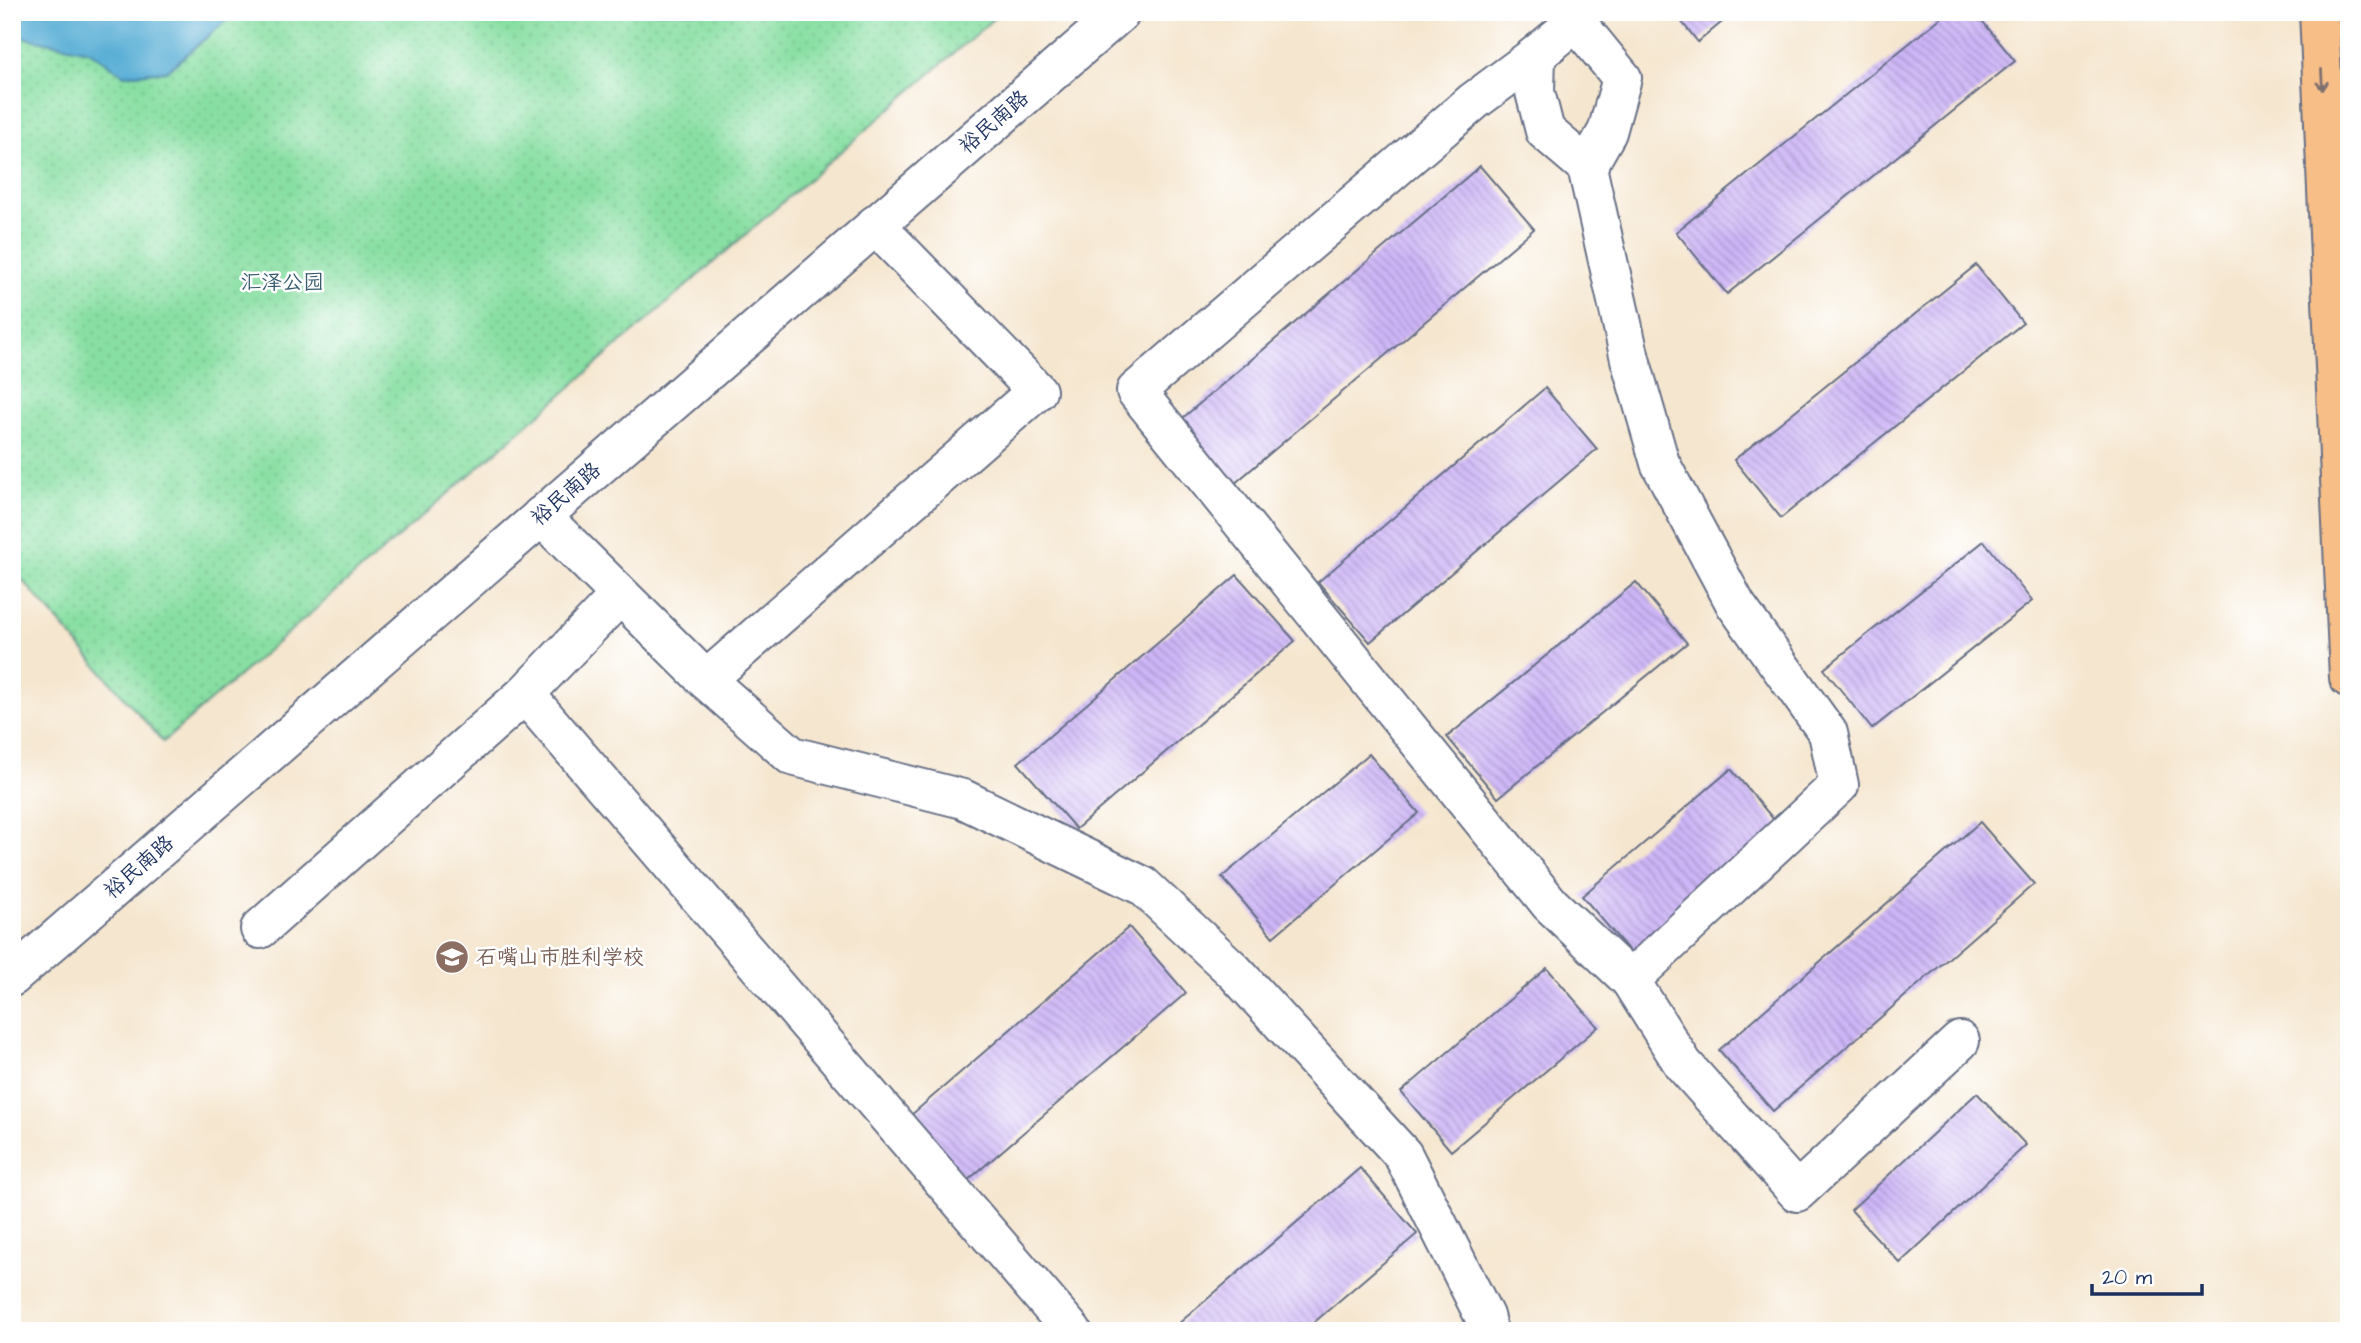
<svg xmlns="http://www.w3.org/2000/svg" width="2361" height="1343" font-family="'Architects Daughter','LXGW WenKai TC',sans-serif">
  <defs>
    <pattern id="park-dots" width="8" height="8" patternUnits="userSpaceOnUse" patternTransform="scale(1.75)"><rect width="8" height="8" fill="#88dfa3"/><path d="M2 2h.1M6 6h.1" fill="none" stroke="#75c08f" stroke-width="1.8" stroke-linecap="round"/></pattern>
    <pattern id="building-back-hatch" width="6" height="6" patternUnits="userSpaceOnUse" patternTransform="scale(1.75)"><rect width="6" height="6" fill="#ceb6f7"/><path d="M-1 5l2 2M0 0l6 6M5-1l2 2" fill="none" stroke="#a694cb"/></pattern>
  </defs>
  <rect width="100%" height="100%" fill="#fff"/>
  <filter id="ink" filterUnits="userSpaceOnUse"><feTurbulence type="fractalNoise" baseFrequency=".0143" numOctaves="2"/><feDisplacementMap in="SourceGraphic" scale="14" xChannelSelector="R" yChannelSelector="G"/><feConvolveMatrix kernelMatrix="1 2 1 2 8 2 1 2 1" color-interpolation-filters="sRGB"/></filter>
  <filter id="wash" filterUnits="userSpaceOnUse"><feTurbulence type="fractalNoise" baseFrequency=".00686" numOctaves="4" result="noise"/><feDisplacementMap in="SourceGraphic" scale="28" xChannelSelector="R" yChannelSelector="G"/><feGaussianBlur stdDeviation="1.57" result="paint"/><feColorMatrix in="noise" values="0 0 0 0 0 0 0 0 0 0 0 0 0 0 0 0 0 1.4 0 .05"/><feComposite in="paint" operator="in"/></filter>
  <g filter="url(#wash)">
    <rect width="100%" height="100%" fill="#f5e6cf"/>
    <polygon fill="url(#park-dots)" stroke="#528780" stroke-width="2" points="12,12 1001,12 163,742 12,568"/>
    <polygon fill="#58aed5" stroke="#3a6e9a" stroke-width="2" points="12,12 234,12 233,15 167,71 124,75 89,51 12,35"/>
    <g id="blocks">
      <g fill="url(#building-back-hatch)">
        <polygon points="1674,12 1734,12 1698,42"/>
        <polygon points="1948,12 1975,12 2015,61 1727,294 1676,232"/>
        <polygon points="1480,166 1534,229 1234,484 1179,421"/>
        <polygon points="1976,265 2023,323 1781,518 1734,460"/>
        <polygon points="1545,388 1597,449 1370,642 1318,582"/>
        <polygon points="1984,541 2032,601 1872,729 1824,669"/>
        <polygon points="1237,575 1295,641 1076,829 1018,763"/>
        <polygon points="1636,582 1687,643 1498,798 1447,737"/>
        <polygon points="1369,754 1419,813 1273,937 1222,877"/>
        <polygon points="1731,769 1780,827 1631,953 1582,896"/>
        <polygon points="1980,822 2034,884 1773,1111 1719,1050"/>
        <polygon points="1129,927 1186,993 967,1181 910,1116"/>
        <polygon points="1547,968 1598,1027 1451,1151 1401,1092"/>
        <polygon points="1977,1093 2026,1145 1900,1263 1851,1210"/>
        <polygon points="1360,1168 1417,1234 1304,1331 1170,1331"/>
      </g>
    </g>
  </g>
  <g filter="url(#ink)">
    <use href="#blocks" fill-opacity="0" stroke="#676f86" stroke-width="2"/>
    <g fill="none" stroke-linecap="round" stroke-linejoin="round">
      <g stroke="#676f86" stroke-width="42">
        <g id="minor">
          <polyline points="1568,12 1622,78 1607,132 1587,167 1630,359 1660,463 1736,605 1828,733 1839,785 1630,980 1683,1064 1797,1192 1960,1041"/>
          <polyline points="1576,22 1536,55 1474,101 1136,391 1550,904 1630,980"/>
          <polyline points="1536,55 1535,92 1545,131 1587,167"/>
          <polyline points="541,516 706,680 792,756 963,799 1143,886 1234,971 1403,1155 1484,1316 1488,1331"/>
          <polyline points="706,680 1037,391 875,225"/>
          <polyline points="525,694 1072,1331"/>
          <polyline points="260,929 525,694 619,596"/>
          <polyline points="12,977 1121,12"/>
        </g>
      </g>
      <g stroke="#676f86" stroke-width="42">
        <polyline id="major" points="2319,12 2349,678"/>
      </g>
      <use href="#minor" stroke="#fff" stroke-width="38"/>
      <use href="#major" stroke="#f7be87" stroke-width="38"/>
    </g>
    <defs><path id="oneway-shaft" d="M-6 0H5M1.5-3L5.5 0L1.5 3" fill="none" stroke-width="1.6" stroke-linecap="round" stroke-linejoin="round" transform="scale(1.75)"/></defs>
    <use stroke="#7e6f70" href="#oneway-shaft" transform="translate(2322 80) rotate(87)"/>
  </g>
  <defs>
    <g id="school-disc" transform="scale(1.75)"><circle r="9.5" fill="#8d6e63" stroke="#fff"/><path d="M0-5L7-2L0 1L-7-2ZM-4 1L0 2.5L4 1V4Q0 6-4 4Z" fill="#fff"/></g>
  </defs>
  <g fill-rule="evenodd">
    <use href="#school-disc" x="452" y="957"/>
  </g>
  <g text-anchor="middle" dominant-baseline="central" stroke-width="5" stroke-linejoin="round" paint-order="stroke">
    <g font-size="21" fill="#1b2f5e" stroke="#fff">
      <text transform="translate(994 122) rotate(-41)">裕民南路</text>
      <text transform="translate(566 494) rotate(-41)">裕民南路</text>
      <text transform="translate(139 867) rotate(-41)">裕民南路</text>
    </g>
    <g font-size="21" fill="#365b6f" stroke="#fff">
      <text x="282" y="282">汇泽公园</text>
    </g>
    <g font-size="21" fill="#785e54" stroke="#fff" text-anchor="start">
      <text x="476" y="957">石嘴山市胜利学校</text>
    </g>
  </g>
  <rect width="2361" height="1343" fill="none" stroke="#fff" stroke-width="42"/>
  <path d="M2092 1284v10h110v-10" fill="none" stroke="#1b2f5e" stroke-width="3.5"/>
  <text x="2102" y="1284" font-size="21" fill="#1b2f5e" stroke="#ffffff" stroke-width="5" paint-order="stroke">20 m</text>
</svg>
